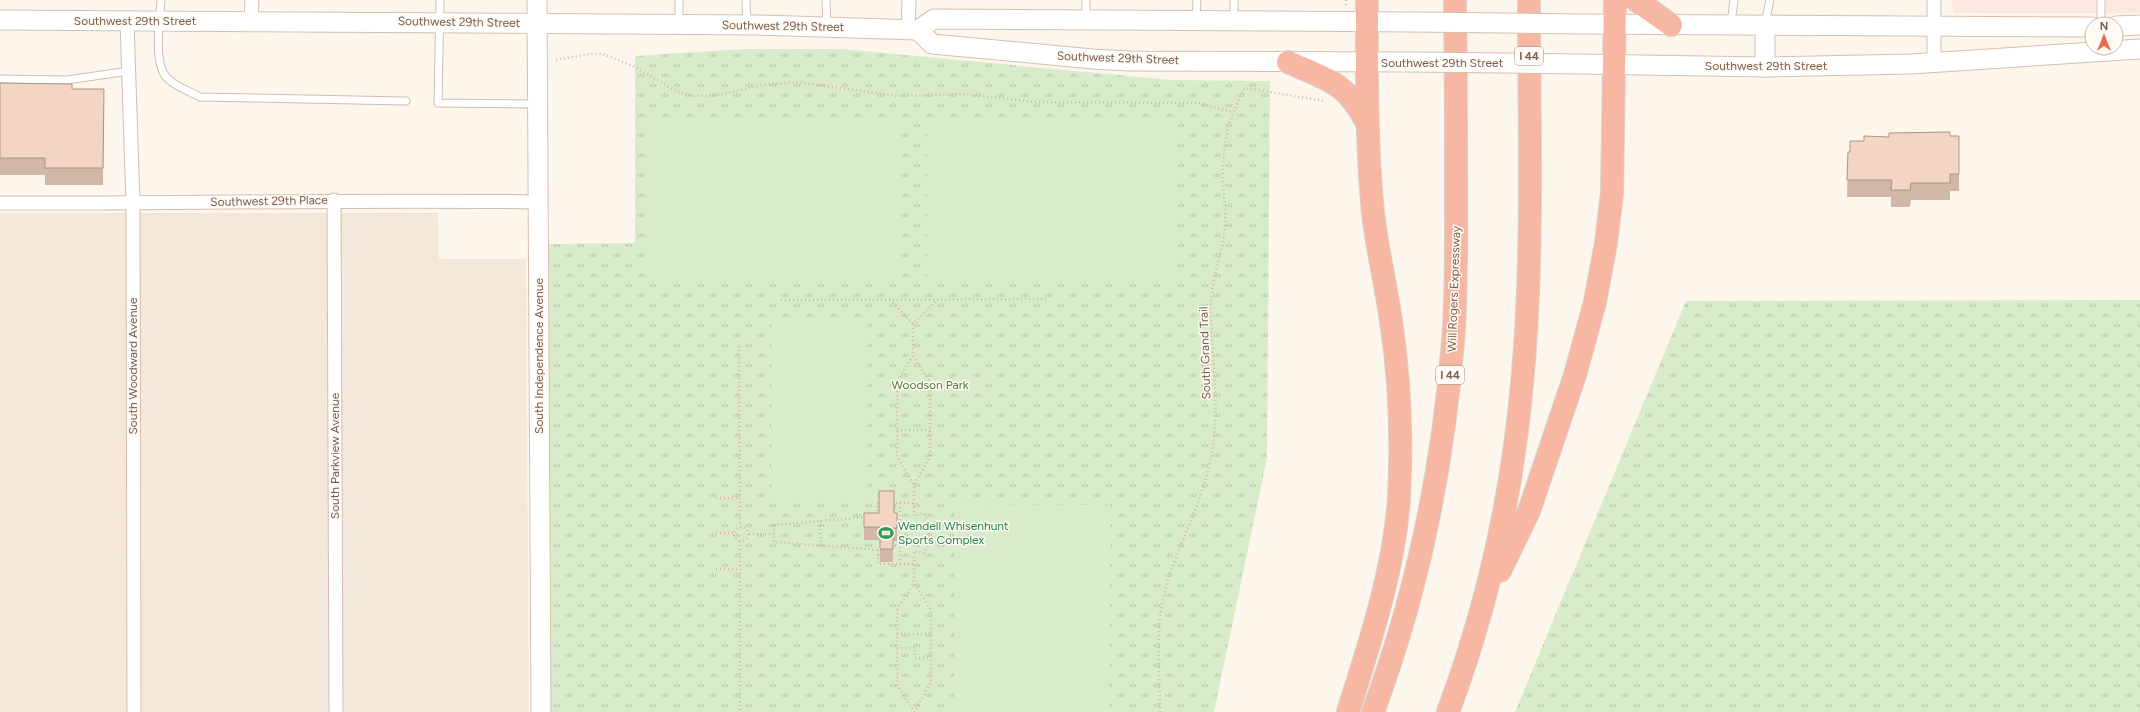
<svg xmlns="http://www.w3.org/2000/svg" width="2140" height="712" font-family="Figtree,sans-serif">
  <defs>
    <pattern id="park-tufts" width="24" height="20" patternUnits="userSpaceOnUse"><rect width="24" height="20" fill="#d8ecc9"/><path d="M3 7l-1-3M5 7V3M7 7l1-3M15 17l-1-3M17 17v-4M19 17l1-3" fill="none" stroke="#b4c2a5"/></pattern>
  </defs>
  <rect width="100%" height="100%" fill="#fdf6ec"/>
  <polygon fill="#f5e8da" points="0,213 438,213 439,259 526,259 529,712 0,712"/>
  <polygon fill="#fde8e0" points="1952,0 2140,0 2140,13 1953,13"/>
  <g fill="url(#park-tufts)">
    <polygon points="743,49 842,49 1171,80 1270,81 1267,458 1214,712 551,712 548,244 635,243 635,56"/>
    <polygon points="2140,300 2140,712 1515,712 1686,301"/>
  </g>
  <g fill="#d8ecc9">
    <polygon points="1178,121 1178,279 927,280 927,122"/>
    <polygon points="647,123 897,123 898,281 647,281"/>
    <polygon points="772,319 867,319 867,499 771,499"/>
    <polygon points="955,504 1110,505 1109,712 954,712"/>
  </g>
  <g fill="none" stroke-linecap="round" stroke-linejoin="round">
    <g stroke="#d1beb0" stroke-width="9">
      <g id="lane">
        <path d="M 161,0 C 160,19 154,57 164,74 C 171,85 189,91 200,97 L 406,101"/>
        <polyline points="440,0 438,103 537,104"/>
        <polyline points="679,0 679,24"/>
        <polyline points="746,0 747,25"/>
        <polyline points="826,0 827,26"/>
        <polyline points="1086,0 1086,20"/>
        <polyline points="2101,0 2101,24"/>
        <polyline points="1234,19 1234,0"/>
        <polyline points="1196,20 1197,0"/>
        <polyline points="1731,24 1734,0"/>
        <polyline points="1765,24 1770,0"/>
        <polyline points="0,79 67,80 129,71"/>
      </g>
    </g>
    <g stroke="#d1beb0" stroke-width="15">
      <g id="street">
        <polyline points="127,21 133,204 134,712"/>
        <polyline points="251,21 252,0"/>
        <polyline points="908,29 909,0"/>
        <polyline points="1934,62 1934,0"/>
        <polyline points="334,200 336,712"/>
        <path d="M 0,203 C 179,204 359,199 538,202"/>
      </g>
    </g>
    <g stroke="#d6c0b0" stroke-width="21">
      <g id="secondary">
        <polyline points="537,0 541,712"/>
        <polyline points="0,20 758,25 918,30 934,19 1414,22"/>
        <polyline points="1580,24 2092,27"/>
        <polyline points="1765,26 1765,67"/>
        <polyline points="2116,26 2140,25"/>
        <polyline points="918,30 932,44 1093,59 1130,61 1414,62"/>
        <polyline points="1579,64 1765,67 1911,64 2140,49"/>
      </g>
    </g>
    <g stroke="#dad1cd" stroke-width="24">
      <g id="highway">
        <polyline points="1636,0 1671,25"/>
        <path d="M 1288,62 C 1328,80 1346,82 1367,123"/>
        <polyline points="1500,571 1529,511 1575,375 1595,302 1606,243 1612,193 1615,0"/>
        <path d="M 1348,712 C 1370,642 1394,571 1399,498 C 1402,439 1400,379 1391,321 C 1386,285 1377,249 1373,213 C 1366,143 1367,71 1367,0"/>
        <path d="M 1373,712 C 1417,594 1443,467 1453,341 C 1457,292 1456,242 1456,192 C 1456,128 1456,64 1455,0"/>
        <path d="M 1448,712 C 1487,608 1512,495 1522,384 C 1534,257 1529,128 1529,0"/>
      </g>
    </g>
    <g stroke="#d9b8a5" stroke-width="2.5" stroke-dasharray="1 3" stroke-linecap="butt">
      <polyline points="1346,0 1346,6"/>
      <polyline points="556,60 589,54 603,54 633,66 678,92 694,96 719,95 762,85 796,82 898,96 962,94 1034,102 1200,103 1232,112"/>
      <polyline points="781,300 1046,299"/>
      <polyline points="890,300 913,324 937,300"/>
      <path d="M 913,324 L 913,355 L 930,382 L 930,456 L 914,485 L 914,516 L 923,513 C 930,524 931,541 924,553 L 914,551 L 914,583 L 931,610 L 931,682 L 914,712 L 897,685 L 897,610 L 914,583"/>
      <polyline points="739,346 740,526"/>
      <polyline points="897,430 930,430"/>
      <polyline points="913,484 897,456 897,382 913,355"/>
      <polyline points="716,498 740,498"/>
      <polyline points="892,503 914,503"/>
      <polyline points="877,515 877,503 881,503"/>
      <polyline points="866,517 774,525 774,542 880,550"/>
      <polyline points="820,521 821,546"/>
      <circle cx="741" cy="534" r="7"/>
      <polyline points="716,533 734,533"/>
      <polyline points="749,534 774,534"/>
      <polyline points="740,541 740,712"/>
      <polyline points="878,550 878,564 914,564"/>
      <polyline points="900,564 900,503"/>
      <polyline points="716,569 740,569"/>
      <polyline points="897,634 931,634"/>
      <polyline points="897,648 915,648 915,658 931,658"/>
      <path d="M 1160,712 C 1160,673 1155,632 1164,594 C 1176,547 1202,505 1211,457 C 1221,407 1211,357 1211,307 C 1211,279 1223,253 1225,225 C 1226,211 1224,197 1223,183 C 1222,148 1227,119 1245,88 L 1325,101"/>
    </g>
    <use href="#lane" stroke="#fff" stroke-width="7"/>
    <use href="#street" stroke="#fff" stroke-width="13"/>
    <use href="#secondary" stroke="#fff" stroke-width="19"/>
    <use href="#highway" stroke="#f7b7a3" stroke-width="22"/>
    <g stroke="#d6c0b0" stroke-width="21" stroke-linecap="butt">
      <g id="secondary-bridge">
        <polyline points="1414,22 1580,24"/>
        <polyline points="1414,62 1579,64"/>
      </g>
    </g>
    <use href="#secondary-bridge" stroke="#fff" stroke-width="19"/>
  </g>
  <g fill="#d1b7a8">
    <polygon points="0,83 72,89 104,89 103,185 45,185 45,175 0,175"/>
    <polygon points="1950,136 1959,136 1959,191 1950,191 1950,200 1911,200 1910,207 1891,207 1891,197 1847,197 1848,152 1850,152 1864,141 1889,137"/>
    <polygon points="864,513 897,513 897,541 893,541 893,562 880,562 880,540 864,540"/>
  </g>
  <g fill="#f3d5c3" stroke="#aa9588">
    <polygon points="0,83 72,84 72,89 104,89 103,168 45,168 45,158 0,158"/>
    <polygon points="1950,132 1950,136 1959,136 1959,174 1950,174 1950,183 1911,183 1910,190 1891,190 1892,180 1847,180 1848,152 1850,152 1850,141 1864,141 1864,136 1889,137 1889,133"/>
    <polygon points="879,491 894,491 894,513 897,513 897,528 893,528 893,549 880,549 880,527 864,527 864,513 879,513"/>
  </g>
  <defs>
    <g id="stadium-bare" transform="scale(1.2)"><path d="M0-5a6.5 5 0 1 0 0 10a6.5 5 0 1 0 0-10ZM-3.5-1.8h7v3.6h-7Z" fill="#2e9e5b" stroke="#fffaf3" stroke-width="2.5" paint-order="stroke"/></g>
  </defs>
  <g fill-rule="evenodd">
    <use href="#stadium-bare" x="886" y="533"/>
  </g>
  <g text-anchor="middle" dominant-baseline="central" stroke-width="3" stroke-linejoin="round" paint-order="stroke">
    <g fill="#fffaf3" stroke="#a28b7f" stroke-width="1">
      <rect x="1515" y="47" width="28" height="18" rx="3"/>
      <rect x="1436" y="366" width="28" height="18" rx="3"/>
    </g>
    <g font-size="11" font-weight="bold" fill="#7a5c4d">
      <text x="1529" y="56">I 44</text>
      <text x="1450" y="375">I 44</text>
    </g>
    <g font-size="12" fill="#7a5c4d" stroke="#fffaf3">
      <text x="135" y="21">Southwest 29th Street</text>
      <text transform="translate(459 22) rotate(1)">Southwest 29th Street</text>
      <text transform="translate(783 26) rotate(1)">Southwest 29th Street</text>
      <text transform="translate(1118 58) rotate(2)">Southwest 29th Street</text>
      <text x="1442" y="63">Southwest 29th Street</text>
      <text x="1766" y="66">Southwest 29th Street</text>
      <text transform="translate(269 201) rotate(-1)">Southwest 29th Place</text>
      <text transform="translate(1454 289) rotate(-88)">Will Rogers Expressway</text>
      <text transform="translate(1205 353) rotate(-92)">South Grand Trail</text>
      <text transform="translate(539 356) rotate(-90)">South Independence Avenue</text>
      <text transform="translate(133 366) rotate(-90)">South Woodward Avenue</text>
      <text transform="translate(335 456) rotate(-90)">South Parkview Avenue</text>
    </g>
    <g font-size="12" fill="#537a41" stroke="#fffaf3">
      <text x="930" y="385">Woodson Park</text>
    </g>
    <g font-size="12" fill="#27864d" stroke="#fffaf3" text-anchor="start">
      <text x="898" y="526">Wendell Whisenhunt<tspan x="898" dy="14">Sports Complex</tspan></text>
    </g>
  </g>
  <g transform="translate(2104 36)"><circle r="19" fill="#fffaf3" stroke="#cabbb1"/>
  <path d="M0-3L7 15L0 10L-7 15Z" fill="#e76f51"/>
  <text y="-6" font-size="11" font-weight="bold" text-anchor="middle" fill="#7a5c4d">N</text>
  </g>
</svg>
